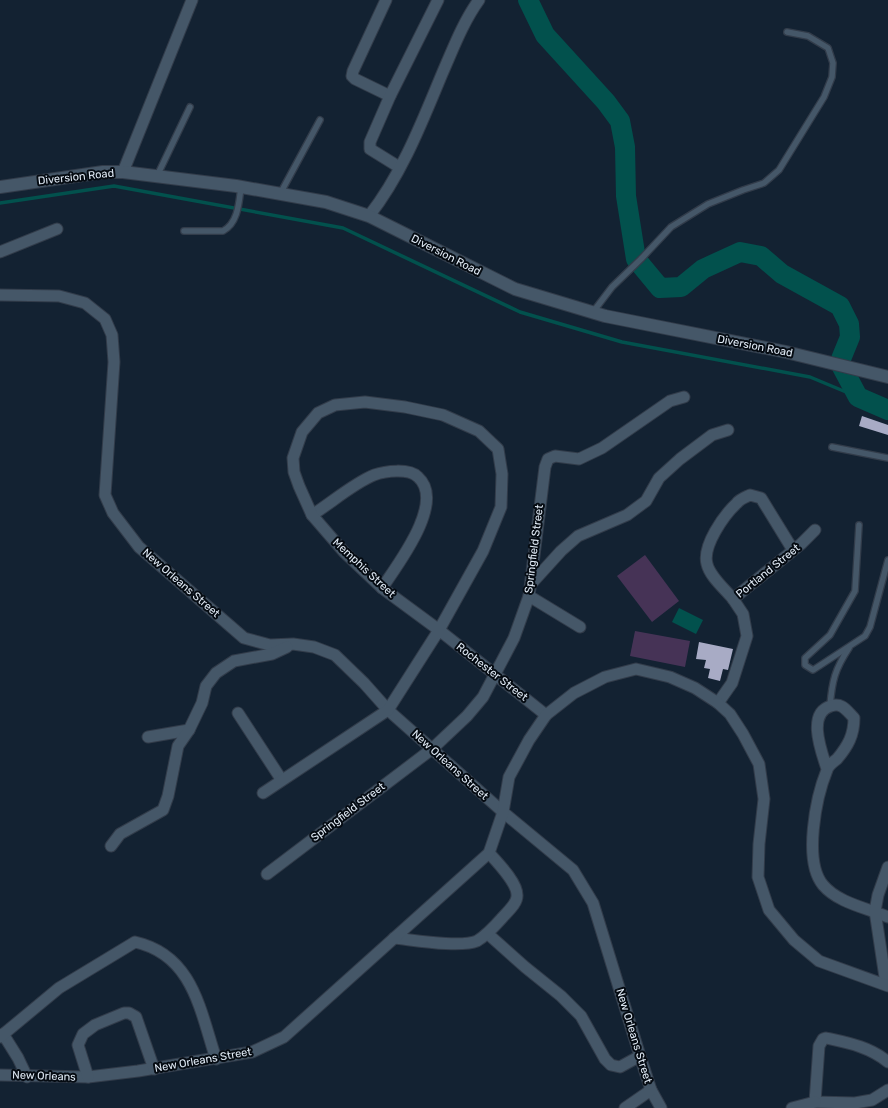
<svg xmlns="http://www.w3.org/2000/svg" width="888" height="1108" font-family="Rubik,sans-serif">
  <rect width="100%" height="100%" fill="#132232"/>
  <g fill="#463356">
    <polygon points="645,555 679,601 652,622 617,576"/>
    <polygon points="635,631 690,641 685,667 630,656"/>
  </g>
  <polygon fill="#02514d" points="679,608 703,620 696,634 672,622"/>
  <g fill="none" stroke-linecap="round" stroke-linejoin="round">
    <polyline stroke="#02514d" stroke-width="3.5" points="0,203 114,186 343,228 520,312 622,342 810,377 858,397"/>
    <g stroke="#02514d" stroke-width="20">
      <polyline points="528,0 545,35 606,102 620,121 625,147 626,196 636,259 660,288 681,287 703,269 740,252 761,256 782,274 840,306 849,324 850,337 841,359"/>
      <polyline points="842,367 858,397 888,410"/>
    </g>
  </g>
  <g fill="#a8abc5">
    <polygon points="862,416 888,425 888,435 859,426"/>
    <polygon points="699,642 733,649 728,670 723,669 720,681 708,678 710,669 704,668 706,660 696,659"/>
  </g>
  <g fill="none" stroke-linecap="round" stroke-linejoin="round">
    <g stroke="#323c4a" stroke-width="8">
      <g id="lane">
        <polyline points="157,176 190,107"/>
        <polyline points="280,194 320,120"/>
        <path d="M 184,231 L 223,231 C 238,223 239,203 241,187"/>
        <polyline points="593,312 612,287 641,259 671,227 708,204 743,190 764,183 779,170 824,97 832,77 833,63 828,48 808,36 787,32"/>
        <polyline points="832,447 888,458"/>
        <polyline points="859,525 855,591 830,635 805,658 805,665 813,670 865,636 870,627 888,560"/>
        <path d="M 830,706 C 832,681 835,669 849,648"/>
      </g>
    </g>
    <g stroke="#323c4a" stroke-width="13">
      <g id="street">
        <polyline points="386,0 353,71 352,76 355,79 390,96"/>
        <polyline points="399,167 370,149 370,142 390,96 438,0"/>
        <polyline points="123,172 192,0"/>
        <path d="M 369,216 C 402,174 422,122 442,74 C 453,49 463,22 479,0"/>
        <polyline points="0,252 57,229"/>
        <polyline points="0,295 59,296 85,303 105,319 112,335 114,362 105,495 113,513 139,547 244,638 270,645 293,644 314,647 335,655 364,683 388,710 503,812 573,870 593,903 640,1056 651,1090 661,1108"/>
        <path d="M 312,515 C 331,503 354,483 374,475 C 385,471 409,468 418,477 C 446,502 398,564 382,588"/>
        <polyline points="531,584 561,551 578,536 627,515 646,501 659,478 680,459 712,435 728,430"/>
        <polyline points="529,596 580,627"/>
        <path d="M 733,599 C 725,589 710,577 707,564 C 702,546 724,515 737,503 C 740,499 746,497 750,495 L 761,498 L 793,550"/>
        <polyline points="718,703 732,683 747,636 743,614 733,599 801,544 815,530"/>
        <polyline points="238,713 281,779"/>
        <polyline points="148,737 189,730"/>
        <path d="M 827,769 C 822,753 806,713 831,706 C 842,702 847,711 854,718 C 854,735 848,746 837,759 C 833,762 828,766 827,770 C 816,797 803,861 823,885 C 838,903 867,908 888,917"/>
        <polyline points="263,793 388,710 439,630 483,551 501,507 502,474 498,449 479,431 443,415 405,407 365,402 335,405 318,413 302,432 293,458 294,472 299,486 312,515 344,552 382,588 439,630 546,715"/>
        <polyline points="111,846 120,834 163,810 168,796 178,746 189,730 202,703 206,686 216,673 234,661 272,654 287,647"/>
        <polyline points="267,874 432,749 467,716 483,697 514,638 529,596 545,467 548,459 555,456 579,459 602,448 670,401 684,397"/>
        <polyline points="488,934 525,967 561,996 581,1016 605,1059 611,1065 620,1067 640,1056"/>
        <path d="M 394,938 C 414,940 460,948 477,941 C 487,935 494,927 502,918 C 507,912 517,904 517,896 C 518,883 497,862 489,853"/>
        <polyline points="886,984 875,911 878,895 888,867"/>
        <polyline points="3,1034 18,1058 27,1077"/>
        <path d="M 0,1037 L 59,988 L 135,942 C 193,955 200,1010 216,1059"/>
        <path d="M 888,1062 C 870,1047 849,1043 826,1038 L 823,1039 L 819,1046 L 815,1102 L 855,1103 L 872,1100 L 888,1090"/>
        <polyline points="0,1075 88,1077 138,1071 252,1052 284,1037 489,853 503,812 509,777 529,740 546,715 574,693 605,677 636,669 670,677 695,688 718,703 730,714 743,734 759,764 764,799 759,844 758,877 769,910 794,940 819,961 888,986"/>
        <polyline points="88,1077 78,1045 83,1034 95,1025 124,1013 129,1013 136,1017 154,1069"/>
        <polyline points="625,1108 651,1090"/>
        <polyline points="792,1108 815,1102"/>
      </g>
    </g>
    <g stroke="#323c4a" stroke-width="14">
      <polyline id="secondary" points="0,187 103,172 123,172 236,186 326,202 369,216 515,289 605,316 786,352 888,377"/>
    </g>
    <use href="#lane" stroke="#455768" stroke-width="5.5"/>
    <use href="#street" stroke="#455768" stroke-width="11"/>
    <use href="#secondary" stroke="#455768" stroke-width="12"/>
  </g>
  <g text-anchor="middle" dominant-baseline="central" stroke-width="4" stroke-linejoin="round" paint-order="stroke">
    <g font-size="11" fill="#e1ebf6" stroke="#050b12">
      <text transform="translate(76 177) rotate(-6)">Diversion Road</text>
      <text transform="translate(446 255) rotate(27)">Diversion Road</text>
      <text transform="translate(755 346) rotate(11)">Diversion Road</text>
      <text transform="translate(534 549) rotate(-83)">Springfield Street</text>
      <text transform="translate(364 568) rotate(43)">Memphis Street</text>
      <text transform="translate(768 571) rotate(-39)">Portland Street</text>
      <text transform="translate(181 583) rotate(41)">New Orleans Street</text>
      <text transform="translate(492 672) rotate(38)">Rochester Street</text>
      <text transform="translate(450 765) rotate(42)">New Orleans Street</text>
      <text transform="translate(348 812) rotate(-37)">Springfield Street</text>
      <text transform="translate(634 1036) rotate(73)">New Orleans Street</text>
      <text transform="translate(203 1060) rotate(-10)">New Orleans Street</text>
      <text transform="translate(44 1076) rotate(2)">New Orleans</text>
    </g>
  </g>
</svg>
